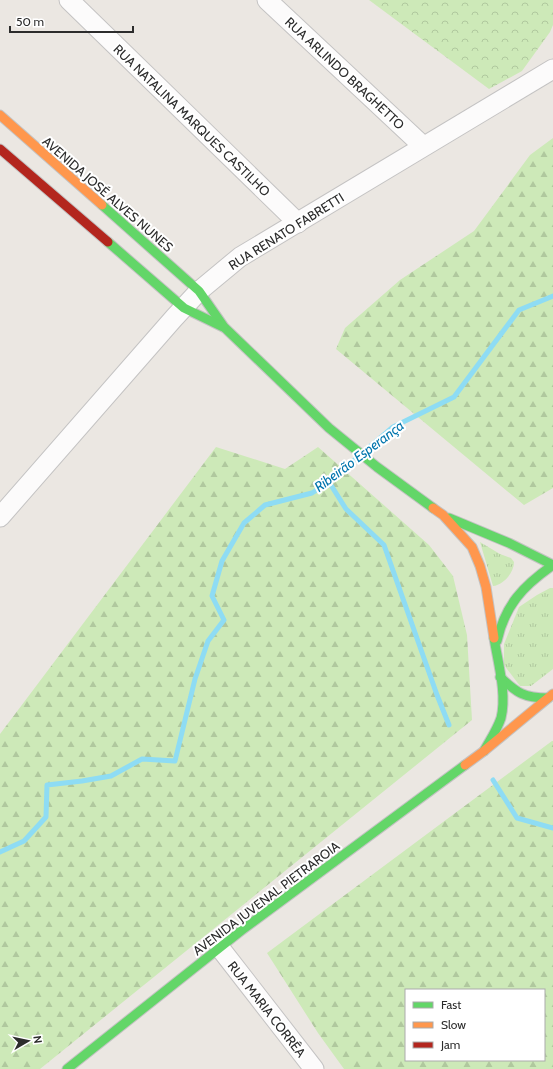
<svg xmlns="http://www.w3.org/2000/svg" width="553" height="1069" font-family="Cabin,sans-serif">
  <defs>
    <pattern id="grass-tufts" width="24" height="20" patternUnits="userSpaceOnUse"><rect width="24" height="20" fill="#cde9b8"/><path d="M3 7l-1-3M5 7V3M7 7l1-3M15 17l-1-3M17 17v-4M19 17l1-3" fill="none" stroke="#b0c89e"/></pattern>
    <pattern id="forest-firs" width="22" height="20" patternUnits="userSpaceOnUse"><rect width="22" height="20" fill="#cde9b8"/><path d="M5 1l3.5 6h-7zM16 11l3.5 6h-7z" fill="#b0c89e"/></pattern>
    <pattern id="park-crowns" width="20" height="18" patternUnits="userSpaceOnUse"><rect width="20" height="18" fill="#cde9b8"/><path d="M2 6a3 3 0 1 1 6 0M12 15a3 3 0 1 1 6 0" fill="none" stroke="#b0c89e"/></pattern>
  </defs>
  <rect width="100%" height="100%" fill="#ebe7e2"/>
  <g fill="url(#grass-tufts)">
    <path d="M 480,542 L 500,554 L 511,558 L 514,562 C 514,573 503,585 493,586 Z"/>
    <polygon points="550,588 553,588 553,669 531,686 520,686 504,665 504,644 519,607 537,595"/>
  </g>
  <g fill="url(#forest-firs)" fill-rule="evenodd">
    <polygon points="553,138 553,488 524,505 336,349 345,328 400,280 474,231 530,155"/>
    <polygon points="216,447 285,469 318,447 429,545 453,576 467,635 472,720 40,1069 0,1069 0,734"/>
    <path d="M 552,741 L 553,741 L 553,1069 L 344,1069 L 318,1033 L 267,953 ZM 406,990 L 544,990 L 544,1060 L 406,1060 Z"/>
  </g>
  <polygon fill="url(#park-crowns)" points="369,0 553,0 553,25 550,32 522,71 489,89"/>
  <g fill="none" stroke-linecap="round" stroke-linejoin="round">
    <g stroke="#8edcf4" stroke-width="5">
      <polyline points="366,450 393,427 454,397 519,310 553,296"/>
      <polyline points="329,482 346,509 384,545 437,695 449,725"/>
      <polyline points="493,780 517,818 553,828"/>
      <polyline points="0,852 24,841 46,817 47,785 82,781 111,776 142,759 175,761 195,679 208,641 224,620 212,596 222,561 244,523 265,505 312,493 329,482 357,458"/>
    </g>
    <g stroke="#c4c3c3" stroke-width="21">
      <g id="street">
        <polyline points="69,0 298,223"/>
        <polyline points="267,0 423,146"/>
        <polyline points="0,517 174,318 199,291 240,257 553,69"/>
        <polyline points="220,948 314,1069"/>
      </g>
    </g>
    <g stroke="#c4c3c3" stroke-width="11">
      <g id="fast">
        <polyline points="102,205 199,291 224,327 329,428 377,467 433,508"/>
        <polyline points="108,242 184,308 223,327"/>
        <polyline points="449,518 509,543 553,565"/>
        <path d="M 497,641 C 505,605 523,586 553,565"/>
        <path d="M 500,677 C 517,693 524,698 548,698"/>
        <path d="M 484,751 C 490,740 497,730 501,718 C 507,694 498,663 494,638"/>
        <polyline points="67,1069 242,930 465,765"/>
      </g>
    </g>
    <g stroke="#c4c3c3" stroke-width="11">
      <g id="slow">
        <polyline points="0,115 102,205"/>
        <polyline points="433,508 443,515 472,547 480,566 486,587 494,638"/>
        <polyline points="465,765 484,751 553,694"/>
      </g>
    </g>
    <g stroke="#c4c3c3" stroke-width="11">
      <polyline id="jam" points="0,149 108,242"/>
    </g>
    <use href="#street" stroke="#fcfbfb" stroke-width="19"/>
    <use href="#fast" stroke="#63d668" stroke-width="9"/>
    <use href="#slow" stroke="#ff974d" stroke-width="9"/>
    <use href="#jam" stroke="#b3261e" stroke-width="9"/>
  </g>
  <g text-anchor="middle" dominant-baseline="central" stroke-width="4" stroke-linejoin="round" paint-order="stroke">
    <g font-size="13" fill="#2c2c2c" stroke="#fff">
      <text transform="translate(345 73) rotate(43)">RUA ARLINDO BRAGHETTO</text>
      <text transform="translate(192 120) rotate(44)">RUA NATALINA MARQUES CASTILHO</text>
      <text transform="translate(108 194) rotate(41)">AVENIDA JOSÉ ALVES NUNES</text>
      <text transform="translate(286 231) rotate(-32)">RUA RENATO FABRETTI</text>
      <text transform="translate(266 898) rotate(-37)">AVENIDA JUVENAL PIETRAROIA</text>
      <text transform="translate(267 1009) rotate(52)">RUA MARIA CORRÊA</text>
    </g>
    <g font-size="14" font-style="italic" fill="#0075ad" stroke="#fff">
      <text transform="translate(359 456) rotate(-37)">Ribeirão Esperança</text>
    </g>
  </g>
  <rect x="405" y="989" width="140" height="72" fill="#ffffff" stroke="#ababab"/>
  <rect x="413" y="1002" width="20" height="6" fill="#63d668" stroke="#ababab"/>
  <text x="441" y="1009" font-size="12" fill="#2c2c2c">Fast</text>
  <rect x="413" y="1022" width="20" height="6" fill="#ff974d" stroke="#ababab"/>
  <text x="441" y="1029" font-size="12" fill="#2c2c2c">Slow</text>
  <rect x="413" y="1042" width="20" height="6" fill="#b3261e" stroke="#ababab"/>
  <text x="441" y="1049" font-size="12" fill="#2c2c2c">Jam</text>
  <g transform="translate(28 1041) rotate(81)" stroke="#ffffff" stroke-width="3" paint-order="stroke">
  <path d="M0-3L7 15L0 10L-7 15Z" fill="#2c2c2c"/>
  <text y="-6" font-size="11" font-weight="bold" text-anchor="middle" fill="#2c2c2c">N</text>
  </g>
  <path d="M10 26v6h123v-6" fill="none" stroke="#2c2c2c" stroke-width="2"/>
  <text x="16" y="26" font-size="12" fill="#2c2c2c" stroke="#ffffff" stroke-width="3" paint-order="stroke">50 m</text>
</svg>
